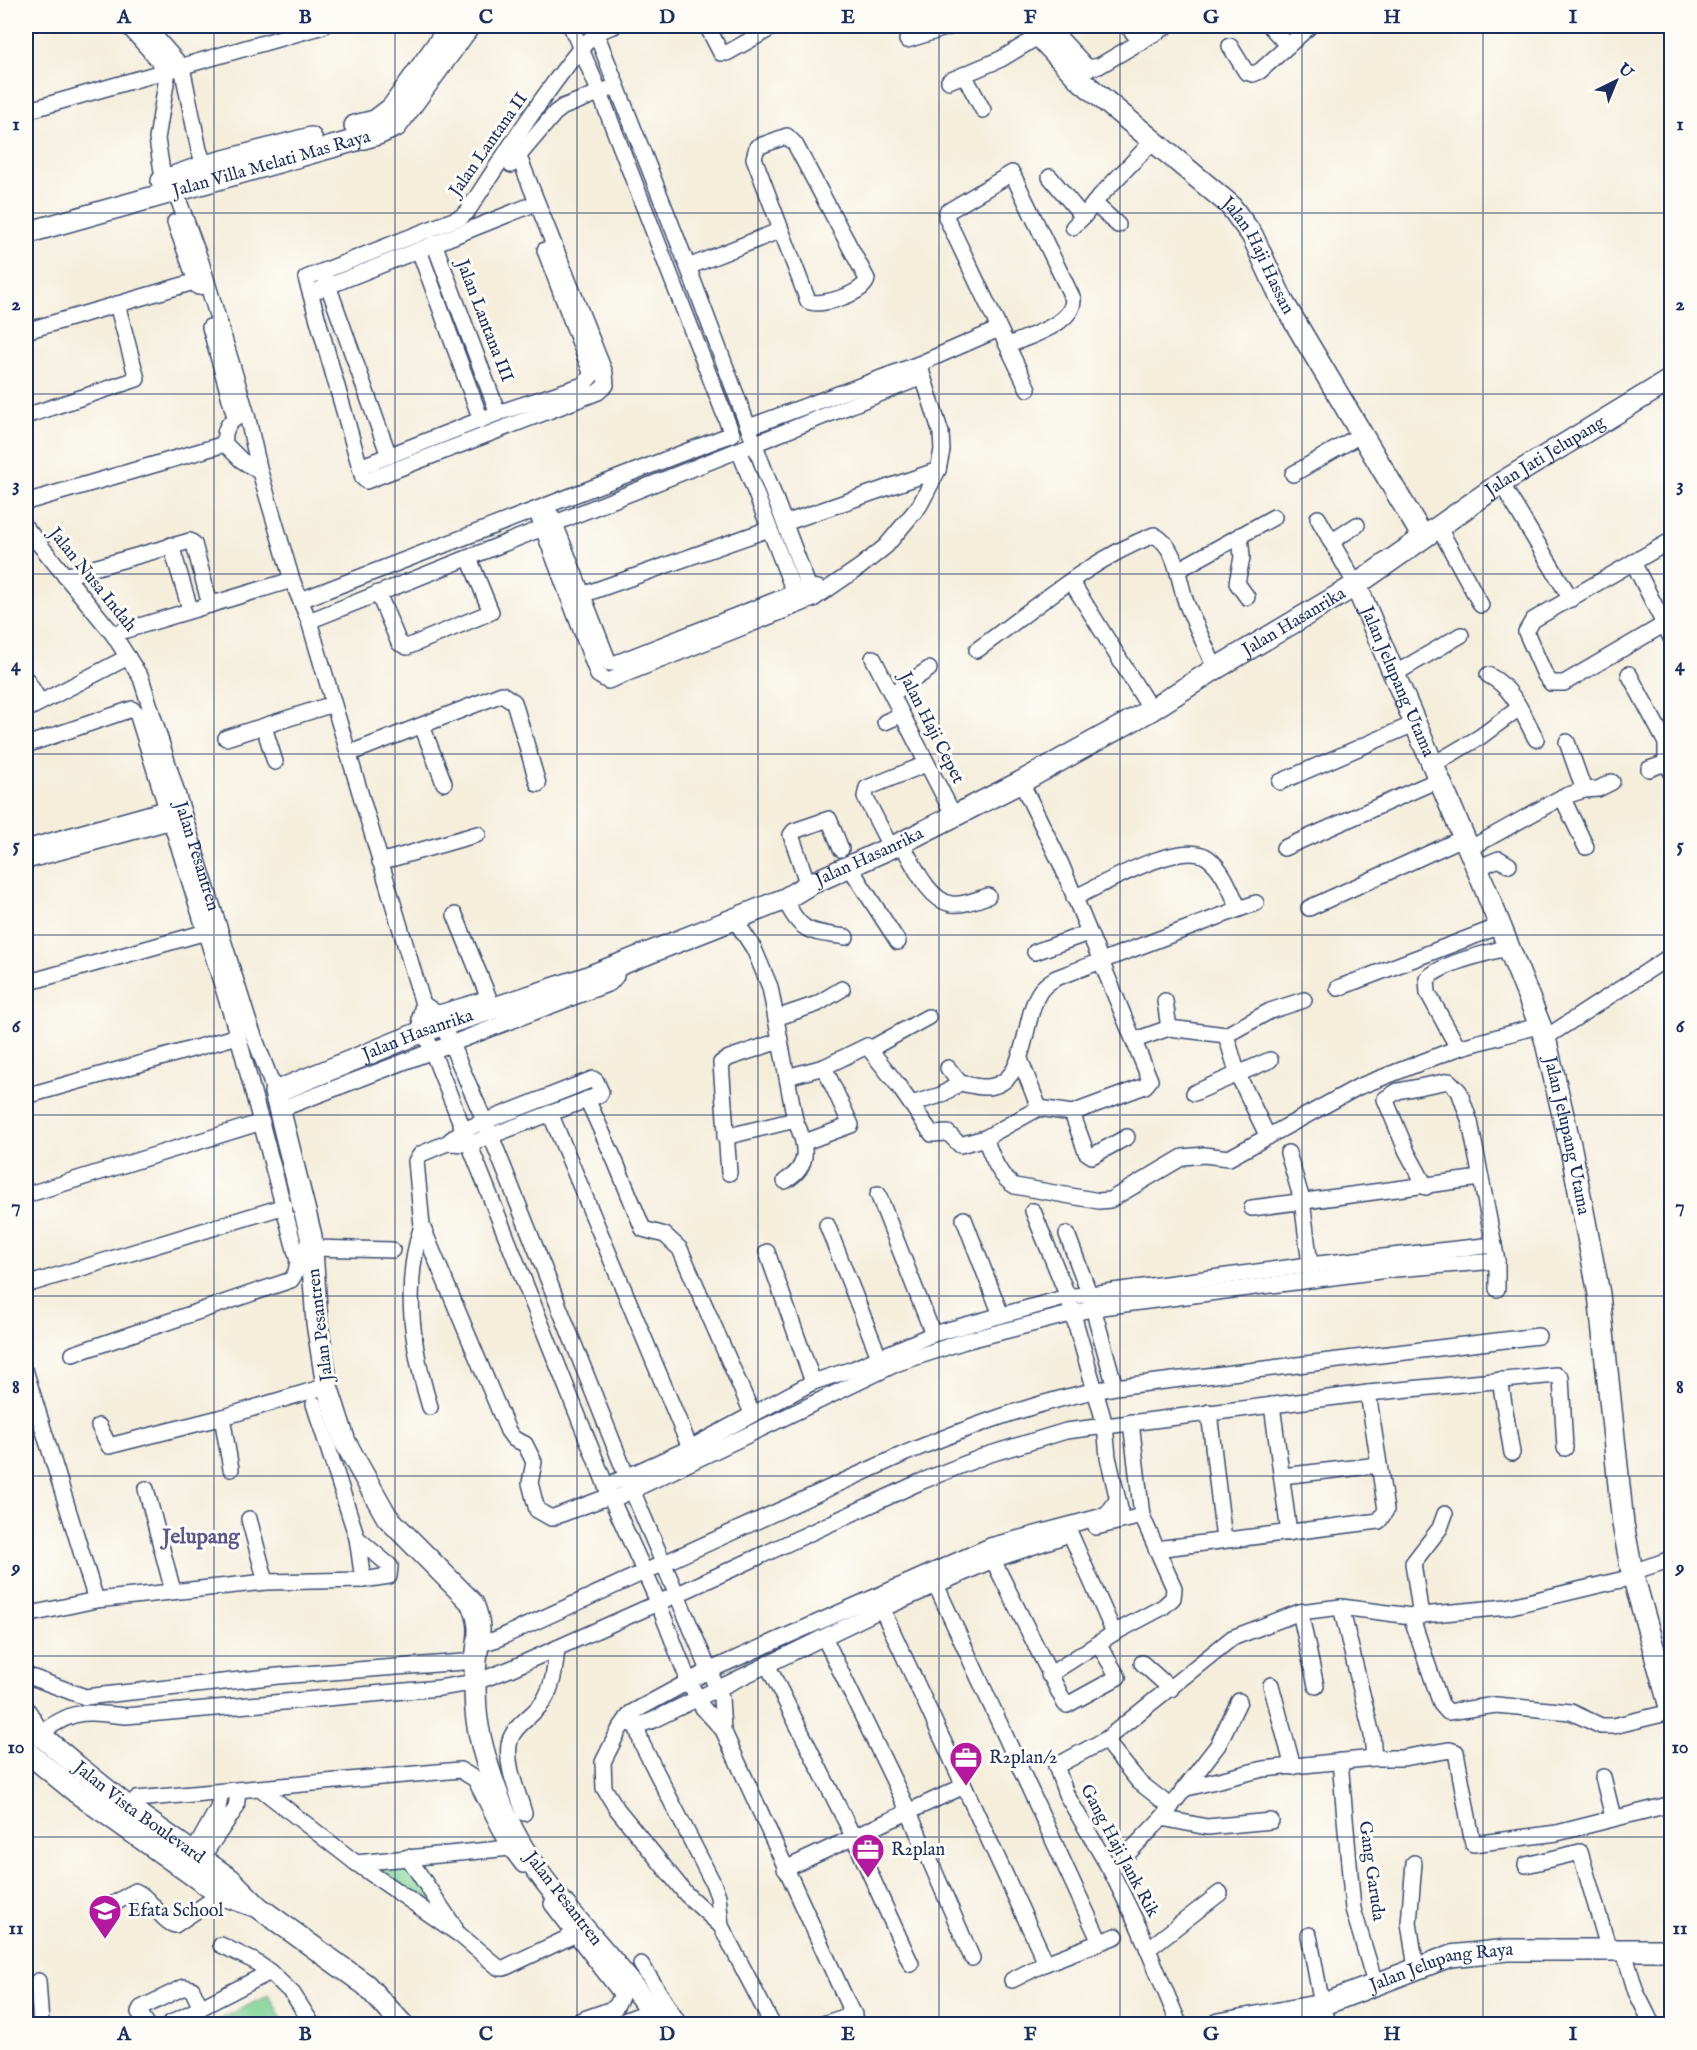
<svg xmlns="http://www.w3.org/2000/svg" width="1697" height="2050" font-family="'IM FELL English',serif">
  <defs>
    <pattern id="park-tufts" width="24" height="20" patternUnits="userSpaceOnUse" patternTransform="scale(1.5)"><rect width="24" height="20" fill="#81d496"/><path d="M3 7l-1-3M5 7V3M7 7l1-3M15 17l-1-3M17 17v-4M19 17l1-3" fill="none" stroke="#6fb684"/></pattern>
  </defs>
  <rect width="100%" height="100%" fill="#fdfcf7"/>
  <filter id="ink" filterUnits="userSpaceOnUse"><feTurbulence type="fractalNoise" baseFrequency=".0167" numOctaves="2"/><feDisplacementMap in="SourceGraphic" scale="12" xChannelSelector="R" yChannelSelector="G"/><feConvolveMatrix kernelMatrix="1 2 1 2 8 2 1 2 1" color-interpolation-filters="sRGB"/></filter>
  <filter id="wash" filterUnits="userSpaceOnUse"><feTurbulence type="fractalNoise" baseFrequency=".008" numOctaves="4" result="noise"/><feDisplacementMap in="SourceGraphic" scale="24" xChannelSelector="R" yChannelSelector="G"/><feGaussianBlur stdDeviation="1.35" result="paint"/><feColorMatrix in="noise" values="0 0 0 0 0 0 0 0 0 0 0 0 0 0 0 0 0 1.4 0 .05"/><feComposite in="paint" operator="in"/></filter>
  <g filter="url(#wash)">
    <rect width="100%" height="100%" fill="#f4eedb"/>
    <polygon fill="url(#park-tufts)" stroke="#4e827a" stroke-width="1.5" points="410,1862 461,1935 373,1868"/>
    <polygon fill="#81d496" stroke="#4e827a" stroke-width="1.5" points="269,1995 284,2024 211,2024"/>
  </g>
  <g filter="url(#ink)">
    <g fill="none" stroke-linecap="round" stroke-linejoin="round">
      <g stroke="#3c4c71" stroke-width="18">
        <g id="street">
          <polyline points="128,26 168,71 157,139 165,191"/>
          <polyline points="146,26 182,67 199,150 208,174"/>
          <polyline points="707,26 721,53 727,53 775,26"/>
          <polyline points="1049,26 1088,68 1099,66 1167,26"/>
          <polyline points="1127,26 1142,42"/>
          <polyline points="1270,26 1287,45"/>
          <polyline points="594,28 688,267 813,599"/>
          <polyline points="907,40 952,26"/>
          <polyline points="1230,46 1246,72 1253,74 1260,71 1310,26"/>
          <polyline points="964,75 983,110"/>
          <polyline points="949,81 1001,59 1039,36"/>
          <polyline points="26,111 323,26"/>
          <path d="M 787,136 L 795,144 L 867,279 C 865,293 820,308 808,301 L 754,158 L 757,147 Z"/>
          <path d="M 512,145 L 519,157 L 605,373 L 606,385 L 598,392 L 366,481 L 363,478 L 306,278 L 461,217 L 467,212 C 503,157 539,100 580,49 C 588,40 602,28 614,26"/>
          <polyline points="511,165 555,113 563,107 609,89"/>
          <polyline points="1050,177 1083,217 1073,227"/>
          <polyline points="172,182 201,262 247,415 260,472 292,580 309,621 423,1004 420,1018 424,1031 610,1496 655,1595 689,1682 703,1708 723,1730 857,2024"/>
          <polyline points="1094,203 1118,225"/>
          <polyline points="1083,217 1100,196 1153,141"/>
          <polyline points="175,222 198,287"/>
          <polyline points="434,243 498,413"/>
          <polyline points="419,250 481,420"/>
          <polyline points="688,267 781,230"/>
          <polyline points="325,277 389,456"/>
          <polyline points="311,293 529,206"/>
          <polyline points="210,327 235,417"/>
          <polyline points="26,331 204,279"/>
          <path d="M 1009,345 C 1029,336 1074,324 1073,299 L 1012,173 L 947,212 L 946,217 L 1028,389"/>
          <path d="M 245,415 C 230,418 223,428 225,444 L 241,460 L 260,472"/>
          <polyline points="26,416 137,379 117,304"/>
          <polyline points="749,427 919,364 999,329"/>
          <polyline points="739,450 798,602"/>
          <polyline points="360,467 498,413 583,385 592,375 545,250"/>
          <polyline points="1293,474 1362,434"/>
          <polyline points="1501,483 1571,599"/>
          <polyline points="26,502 225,444"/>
          <polyline points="536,510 598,675 608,681 813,599 860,567 886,546 920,505 938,470 942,450 941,433 919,364"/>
          <polyline points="552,516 609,663 616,663 809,587 818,588"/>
          <polyline points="1318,518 1356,585"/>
          <polyline points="785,523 938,470"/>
          <polyline points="1438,526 1481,605"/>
          <path id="s1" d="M 26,528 L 113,634 L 141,678 L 249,1023 L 275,1092"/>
          <polyline points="1240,535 1242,557 1237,583 1247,597"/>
          <polyline points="1331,542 1357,525"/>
          <polyline points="171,545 190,609"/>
          <polyline points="1633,562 1672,640"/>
          <polyline points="1178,570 1274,517"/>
          <polyline points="65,576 190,541 194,544 210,605"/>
          <polyline points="1071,581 1151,710"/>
          <polyline points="378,593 399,643 407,647 491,612 469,558"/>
          <polyline points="582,595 769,529"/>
          <polyline points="301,600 732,434 599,91 571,26"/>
          <polyline points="309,621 922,377"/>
          <polyline points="1663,625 1564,683 1551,683 1545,675 1526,632 1533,620 1672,540"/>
          <polyline points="113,634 292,580"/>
          <path d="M 977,650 C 1034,609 1087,561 1154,535 C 1178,547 1178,582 1187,605 C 1196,626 1206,647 1215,669"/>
          <polyline points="873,658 954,816"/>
          <polyline points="1396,673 1461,635"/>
          <polyline points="1629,674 1666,743"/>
          <path d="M 1488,675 C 1514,688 1523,715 1536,739"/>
          <polyline points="26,679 40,702"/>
          <polyline points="892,694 929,669"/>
          <polyline points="26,710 128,657"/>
          <polyline points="885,722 901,715"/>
          <polyline points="422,726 444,783"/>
          <polyline points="264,727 275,762"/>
          <polyline points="226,738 333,704"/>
          <polyline points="1672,740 1666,743 1666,763 1672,773"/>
          <polyline points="26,745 132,709 137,713 238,1036 298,1261 296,1272 291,1280 73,1354"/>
          <polyline points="348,754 502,694 514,702 538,784"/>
          <polyline points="1434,764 1480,737 1519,708"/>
          <polyline points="1649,769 1666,763"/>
          <polyline points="1021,782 1061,864 1150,1080 1145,1086 1072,1113 1039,1108"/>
          <polyline points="1280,782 1416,723"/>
          <polyline points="1584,790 1598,789 1612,782"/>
          <polyline points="1562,797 1586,847"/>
          <path d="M 901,843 C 913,862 927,899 951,904 C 962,906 978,899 988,896"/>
          <polyline points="26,848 169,808"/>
          <polyline points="891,848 865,797 867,788 926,764"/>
          <polyline points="1284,848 1440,779"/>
          <polyline points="1469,849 1562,797 1584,790 1567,742"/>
          <polyline points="26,861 172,821"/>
          <polyline points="380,862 478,834"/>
          <polyline points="849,866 898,942"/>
          <polyline points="1477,868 1499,859 1509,865"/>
          <polyline points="808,885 791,835 794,831 829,819 841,849"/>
          <path d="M 1074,898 C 1102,885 1181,838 1208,858 C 1224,870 1231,892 1239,909 L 1256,903"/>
          <path d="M 785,899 C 800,934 812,932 846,937"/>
          <polyline points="1309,908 1463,838"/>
          <polyline points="1035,952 1088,933"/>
          <polyline points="26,983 206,932"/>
          <polyline points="1338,988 1500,926"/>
          <polyline points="1165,1001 1169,1028"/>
          <polyline points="423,1004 438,1014 491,1136 632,1490 721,1698 723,1730"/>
          <polyline points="429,1016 486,999 488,996 455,915"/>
          <polyline points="776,1018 817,1004 842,989"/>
          <polyline points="1226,1035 1238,1075 1268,1137"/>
          <polyline points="1545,1038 1672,955"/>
          <polyline points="1135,1040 1169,1028 1226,1035 1270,1011 1304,1000"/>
          <path d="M 1458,1048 L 1428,993 L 1427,979 C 1443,962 1486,954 1509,947"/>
          <polyline points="870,1049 928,1017"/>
          <polyline points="948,1068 960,1083"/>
          <path d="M 787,1077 L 824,1067 L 867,1046 L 897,1084 L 932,1134 L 948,1133 L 960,1145 L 985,1138 C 991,1154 999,1178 1015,1186 L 1099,1201 L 1110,1200 L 1183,1157 L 1204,1155 L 1229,1158 L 1358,1087 L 1458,1048 L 1541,1025"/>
          <polyline points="1194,1093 1270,1060"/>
          <polyline points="26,1096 238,1036"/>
          <polyline points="587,1099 616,1163 643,1229 665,1235 680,1249 752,1413"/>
          <path d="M 911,1104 L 941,1095 L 960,1083 C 967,1084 976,1087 983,1087 C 1029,1088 1021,1022 1039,993 C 1043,986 1049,982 1056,978 L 1239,909"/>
          <polyline points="286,1107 610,983 616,976 617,967"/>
          <polyline points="550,1113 690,1448"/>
          <polyline points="1072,1113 1086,1152 1092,1156 1127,1137"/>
          <polyline points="725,1137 795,1120 770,987 754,949 734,918"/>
          <polyline points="985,1138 1039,1108 1020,1059"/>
          <polyline points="805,1142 851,1125 824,1067"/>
          <polyline points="447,1143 469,1144 599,1095 601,1092 596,1081 593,1079 463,1130 447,1143 421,1154 416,1161 422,1226 508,1431 514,1439 525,1444 534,1462 530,1483 537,1510 551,1518 610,1496"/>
          <polyline points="1288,1153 1302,1200 1311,1273"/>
          <polyline points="729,1173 721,1063 729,1058 779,1041"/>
          <path d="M 785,1181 C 812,1166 806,1143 795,1120"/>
          <polyline points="1426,1187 1407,1152 1385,1099 1398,1091 1449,1081 1459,1091 1470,1122 1497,1261 1497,1289"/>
          <polyline points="878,1194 933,1334"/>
          <polyline points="26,1195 262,1122"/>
          <polyline points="1252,1208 1480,1178"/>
          <polyline points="1033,1211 1068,1297 1105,1425 1108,1457 1120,1509"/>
          <polyline points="964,1219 1001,1315"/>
          <polyline points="827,1225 879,1357"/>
          <path d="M 422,1226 C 402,1285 412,1349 430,1407"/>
          <polyline points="1067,1234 1089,1293 1115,1387"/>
          <polyline points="312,1248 392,1250"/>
          <polyline points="767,1252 813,1382"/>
          <polyline points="26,1285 285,1206"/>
          <polyline points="26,1373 96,1600 266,1582 363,1580 389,1576 390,1566 357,1538"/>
          <polyline points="1500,1380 1512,1453"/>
          <polyline points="314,1404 357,1538 363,1580"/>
          <polyline points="1272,1405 1289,1533"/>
          <polyline points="1209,1412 1224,1540"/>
          <polyline points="222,1417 231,1469"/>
          <polyline points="99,1426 109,1446 227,1416 327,1386"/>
          <polyline points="1282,1476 1379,1465"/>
          <polyline points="606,1486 690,1448 813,1382 853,1369 933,1334 1068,1297 1309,1265 1494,1245"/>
          <polyline points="146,1489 173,1591"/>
          <polyline points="612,1500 898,1363 965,1341 1094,1308 1395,1269 1497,1261"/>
          <polyline points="249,1519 266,1582"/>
          <polyline points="1067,1526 1114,1633"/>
          <polyline points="1096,1527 1142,1516"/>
          <polyline points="1156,1549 1379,1521 1386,1510 1368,1393"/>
          <polyline points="993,1560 1065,1704 1067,1705 1118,1677 1098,1643"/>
          <polyline points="1632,1572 1672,1559"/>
          <polyline points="936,1585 1100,1942"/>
          <polyline points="1341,1607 1411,1616 1507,1607 1633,1577"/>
          <polyline points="882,1609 1046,1963"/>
          <polyline points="1300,1612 1316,1686"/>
          <polyline points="26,1615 96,1600"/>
          <polyline points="1411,1616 1441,1704 1448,1712 1496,1705 1571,1712 1601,1726 1613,1726 1671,1712"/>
          <polyline points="1421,1616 1413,1563 1440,1528 1445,1514"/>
          <polyline points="824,1637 908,1810 972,1958"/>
          <path d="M 480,1644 L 497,1639 L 906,1453 C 974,1425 1043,1399 1115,1387 L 1538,1336"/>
          <polyline points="1142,1663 1171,1689"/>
          <polyline points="767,1664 853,1836 911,1964"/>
          <polyline points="26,1675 85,1697 278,1676 476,1661"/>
          <polyline points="1049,1675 1114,1633 1163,1607 1173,1598 1174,1588 1142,1516 1131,1422"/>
          <polyline points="1271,1685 1293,1767"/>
          <polyline points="634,1719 642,1744 713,1883 718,1896 721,1926"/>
          <polyline points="626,1722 636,1726 651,1721 882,1609 993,1560 1061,1537"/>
          <path d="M 39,1734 C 76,1708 82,1712 126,1716 L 439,1688 L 476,1682 L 510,1669 L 678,1594 L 920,1482 L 987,1455 L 1066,1431 L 1368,1393 L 1556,1375 L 1561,1378 L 1565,1448"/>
          <polyline points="1105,1740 1139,1782 1171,1807"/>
          <polyline points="1374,1758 1402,1758 1450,1750 1456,1752 1473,1844 1557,1833 1672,1804"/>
          <polyline points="1340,1761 1353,1909 1375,1983"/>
          <polyline points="1603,1777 1613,1817"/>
          <polyline points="261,1789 356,1863 460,1935 499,1968 504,1968 574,1935"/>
          <polyline points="136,1799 460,1770 475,1779 510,1848 523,1865"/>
          <path d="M 524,1813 C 518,1792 506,1768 509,1745 C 511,1727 533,1716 543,1702 C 554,1685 555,1667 557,1648"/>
          <polyline points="1162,1818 1207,1827 1271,1821"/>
          <polyline points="193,1853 218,1808 221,1792"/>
          <polyline points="408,1857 455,1928"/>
          <polyline points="356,1863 510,1848"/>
          <polyline points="1414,1863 1409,1923 1416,1968"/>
          <polyline points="1526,1865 1580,1852 1609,1950"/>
          <polyline points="196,1866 236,1808 238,1792"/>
          <polyline points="785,1869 964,1786"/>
          <polyline points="1111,1871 1162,1818 1218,1745 1239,1701"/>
          <polyline points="552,1904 620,1992 621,1997 615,2008 581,2020"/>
          <path d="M 107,1908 L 135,1891 C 150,1897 162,1922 175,1925 L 212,1900 L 224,1886"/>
          <polyline points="1309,1935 1322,2005 1329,2024"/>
          <polyline points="1148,1949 1220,1893"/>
          <polyline points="1624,1952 1636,1992 1652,2024"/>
          <polyline points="641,1964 679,2024"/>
          <polyline points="270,1972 293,1994 312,2024"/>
          <polyline points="1012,1980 1046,1963 1116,1936"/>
          <polyline points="38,1981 41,2024"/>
          <polyline points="147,2024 139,2012 141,2008 184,1987 192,1989 201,2008"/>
          <polyline points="169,2024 270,1972 254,1961 221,1945"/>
          <polyline points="772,2024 721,1926 686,1894 617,1809 604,1788 603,1762 619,1730 631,1713 708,1671 990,1546 1107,1515 1117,1500"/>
          <polyline points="823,2024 854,2014"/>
          <polyline points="1179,2024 1139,1928 1111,1871 1066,1794 1056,1766 1105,1740 1232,1638 1300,1612 1341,1607 1372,1735 1374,1758 1263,1769 1183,1789"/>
        </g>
      </g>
      <g stroke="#3c4c71" stroke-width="24">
        <g id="secondary">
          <path id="s2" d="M 1030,26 L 1079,79 L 1229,204 L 1252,235 L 1283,302 L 1423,537"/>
          <polyline points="355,126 375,121 392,108 451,26"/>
          <polyline points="162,181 205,166 311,138"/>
          <path id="s3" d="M 26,233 L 378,134 L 396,126 L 469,26"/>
          <path id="s4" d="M 1356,585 L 1477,868 L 1545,1038 L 1571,1149 L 1599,1294 L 1623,1524 L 1632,1572 L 1672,1714"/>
          <path id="s5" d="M 26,1713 L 39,1734 L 77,1766 L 128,1807 L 230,1879 L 258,1907 L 366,1985 L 402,2024"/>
          <polyline points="26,1751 76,1792 218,1893 252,1905"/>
          <polyline points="624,2024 653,2013"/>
          <path id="s6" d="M 659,2024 C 614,1950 541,1896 506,1816 C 493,1784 479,1746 476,1711 C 475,1695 474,1677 476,1661 C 478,1636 483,1629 473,1604 L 387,1517 L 345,1442 L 327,1386 L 317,1323 L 311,1236 L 275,1092 L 424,1031 L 583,979 L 785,899 L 808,885 L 901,843 L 1021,782 L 1151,710 L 1215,669 L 1356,585 L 1501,483 L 1672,379"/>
          <path id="s7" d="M 1219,2024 L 1322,2005 L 1450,1956 L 1508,1950 L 1672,1950"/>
        </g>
      </g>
      <use href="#street" stroke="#fff" stroke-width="15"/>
      <use href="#secondary" stroke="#fff" stroke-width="21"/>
    </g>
  </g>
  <path fill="none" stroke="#1b2f5e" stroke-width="1.5" stroke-opacity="0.55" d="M 214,26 L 214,2024M 395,26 L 395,2024M 577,26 L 577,2024M 758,26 L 758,2024M 939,26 L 939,2024M 1120,26 L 1120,2024M 1302,26 L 1302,2024M 1483,26 L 1483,2024M 26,213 L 1672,213M 26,394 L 1672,394M 26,574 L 1672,574M 26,754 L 1672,754M 26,935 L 1672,935M 26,1115 L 1672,1115M 26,1296 L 1672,1296M 26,1476 L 1672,1476M 26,1656 L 1672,1656M 26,1837 L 1672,1837"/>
  <defs>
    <g id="office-pin" transform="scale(1.725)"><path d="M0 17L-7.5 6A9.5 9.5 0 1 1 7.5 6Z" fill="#b5179e" stroke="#fdfcf7"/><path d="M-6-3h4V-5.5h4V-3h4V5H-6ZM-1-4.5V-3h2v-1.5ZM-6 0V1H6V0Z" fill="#fff"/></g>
    <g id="school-pin" transform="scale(1.725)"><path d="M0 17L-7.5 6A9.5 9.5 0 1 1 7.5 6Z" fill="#b5179e" stroke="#fdfcf7"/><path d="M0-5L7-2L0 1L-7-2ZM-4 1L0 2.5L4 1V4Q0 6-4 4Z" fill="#fff"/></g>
  </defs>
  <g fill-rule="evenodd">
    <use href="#office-pin" x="966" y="1758"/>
    <use href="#office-pin" x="868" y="1850"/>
    <use href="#school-pin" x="105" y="1911"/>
  </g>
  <g text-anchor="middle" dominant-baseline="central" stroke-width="6" stroke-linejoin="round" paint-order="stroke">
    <g font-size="18" fill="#1b2f5e" stroke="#fdfcf7">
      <text transform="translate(489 145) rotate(-55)">Jalan Lantana II</text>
      <text stroke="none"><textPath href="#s3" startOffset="255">Jalan Villa Melati Mas Raya</textPath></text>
      <text stroke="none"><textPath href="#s2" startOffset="327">Jalan Haji Hassan</textPath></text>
      <text transform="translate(484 321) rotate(69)">Jalan Lantana III</text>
      <text stroke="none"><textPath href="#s6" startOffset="2470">Jalan Jati Jelupang</textPath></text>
      <text transform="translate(92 580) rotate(51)">Jalan Nusa Indah</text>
      <text stroke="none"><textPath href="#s6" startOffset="2169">Jalan Hasanrika</textPath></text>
      <text stroke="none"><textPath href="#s4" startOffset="105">Jalan Jelupang Utama</textPath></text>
      <text transform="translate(931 728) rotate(63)">Jalan Haji Cepet</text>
      <text stroke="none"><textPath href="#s6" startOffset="1683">Jalan Hasanrika</textPath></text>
      <text stroke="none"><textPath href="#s1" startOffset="376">Jalan Pesantren</textPath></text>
      <text stroke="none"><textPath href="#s6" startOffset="1197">Jalan Hasanrika</textPath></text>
      <text stroke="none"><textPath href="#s4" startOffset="591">Jalan Jelupang Utama</textPath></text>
      <text transform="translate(321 1325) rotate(-97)">Jalan Pesantren</text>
      <text stroke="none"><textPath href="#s5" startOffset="152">Jalan Vista Boulevard</textPath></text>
      <text transform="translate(1119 1851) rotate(62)">Gang Haji Jank Rik</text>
      <text transform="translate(1371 1871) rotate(82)">Gang Garuda</text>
      <text transform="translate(563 1899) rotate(52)">Jalan Pesantren</text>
      <text stroke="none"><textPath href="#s7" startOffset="231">Jalan Jelupang Raya</textPath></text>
    </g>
    <g font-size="18" fill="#1b2f5e" stroke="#fdfcf7" text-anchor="start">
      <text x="989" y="1758">R2plan/2</text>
      <text x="891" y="1850">R2plan</text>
      <text x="128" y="1911">Efata School</text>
    </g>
    <g font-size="21" font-weight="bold" fill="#5b588a" stroke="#fdfcf7">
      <text x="201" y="1537">Jelupang</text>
    </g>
  </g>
  <rect width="1697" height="2050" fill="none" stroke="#fdfcf7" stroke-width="66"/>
  <g transform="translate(1616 81) rotate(43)" stroke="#fdfcf7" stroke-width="4.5" paint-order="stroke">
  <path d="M0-4.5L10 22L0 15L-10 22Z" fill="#1b2f5e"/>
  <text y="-9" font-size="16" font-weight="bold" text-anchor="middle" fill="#1b2f5e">U</text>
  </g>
  <rect x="33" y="33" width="1631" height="1984" fill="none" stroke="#1b2f5e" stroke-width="2"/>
  <g font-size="20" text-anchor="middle" font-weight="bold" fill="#1b2f5e">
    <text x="124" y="23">A</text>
    <text x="305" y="23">B</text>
    <text x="486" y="23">C</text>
    <text x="667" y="23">D</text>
    <text x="848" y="23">E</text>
    <text x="1030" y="23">F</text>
    <text x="1211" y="23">G</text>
    <text x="1392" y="23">H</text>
    <text x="1573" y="23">I</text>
    <text x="16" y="130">1</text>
    <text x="1680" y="130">1</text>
    <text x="16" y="310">2</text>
    <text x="1680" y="310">2</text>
    <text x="16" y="491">3</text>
    <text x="1680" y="491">3</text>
    <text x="16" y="671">4</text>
    <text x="1680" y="671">4</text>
    <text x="16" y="851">5</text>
    <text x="1680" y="851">5</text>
    <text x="16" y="1032">6</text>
    <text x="1680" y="1032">6</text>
    <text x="16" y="1212">7</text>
    <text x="1680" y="1212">7</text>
    <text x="16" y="1393">8</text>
    <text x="1680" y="1393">8</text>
    <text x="16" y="1573">9</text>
    <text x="1680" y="1573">9</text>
    <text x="16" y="1753">10</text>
    <text x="1680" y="1753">10</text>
    <text x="16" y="1934">11</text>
    <text x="1680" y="1934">11</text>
    <text x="124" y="2040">A</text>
    <text x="305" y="2040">B</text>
    <text x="486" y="2040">C</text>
    <text x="667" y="2040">D</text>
    <text x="848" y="2040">E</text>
    <text x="1030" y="2040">F</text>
    <text x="1211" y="2040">G</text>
    <text x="1392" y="2040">H</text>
    <text x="1573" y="2040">I</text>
  </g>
</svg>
